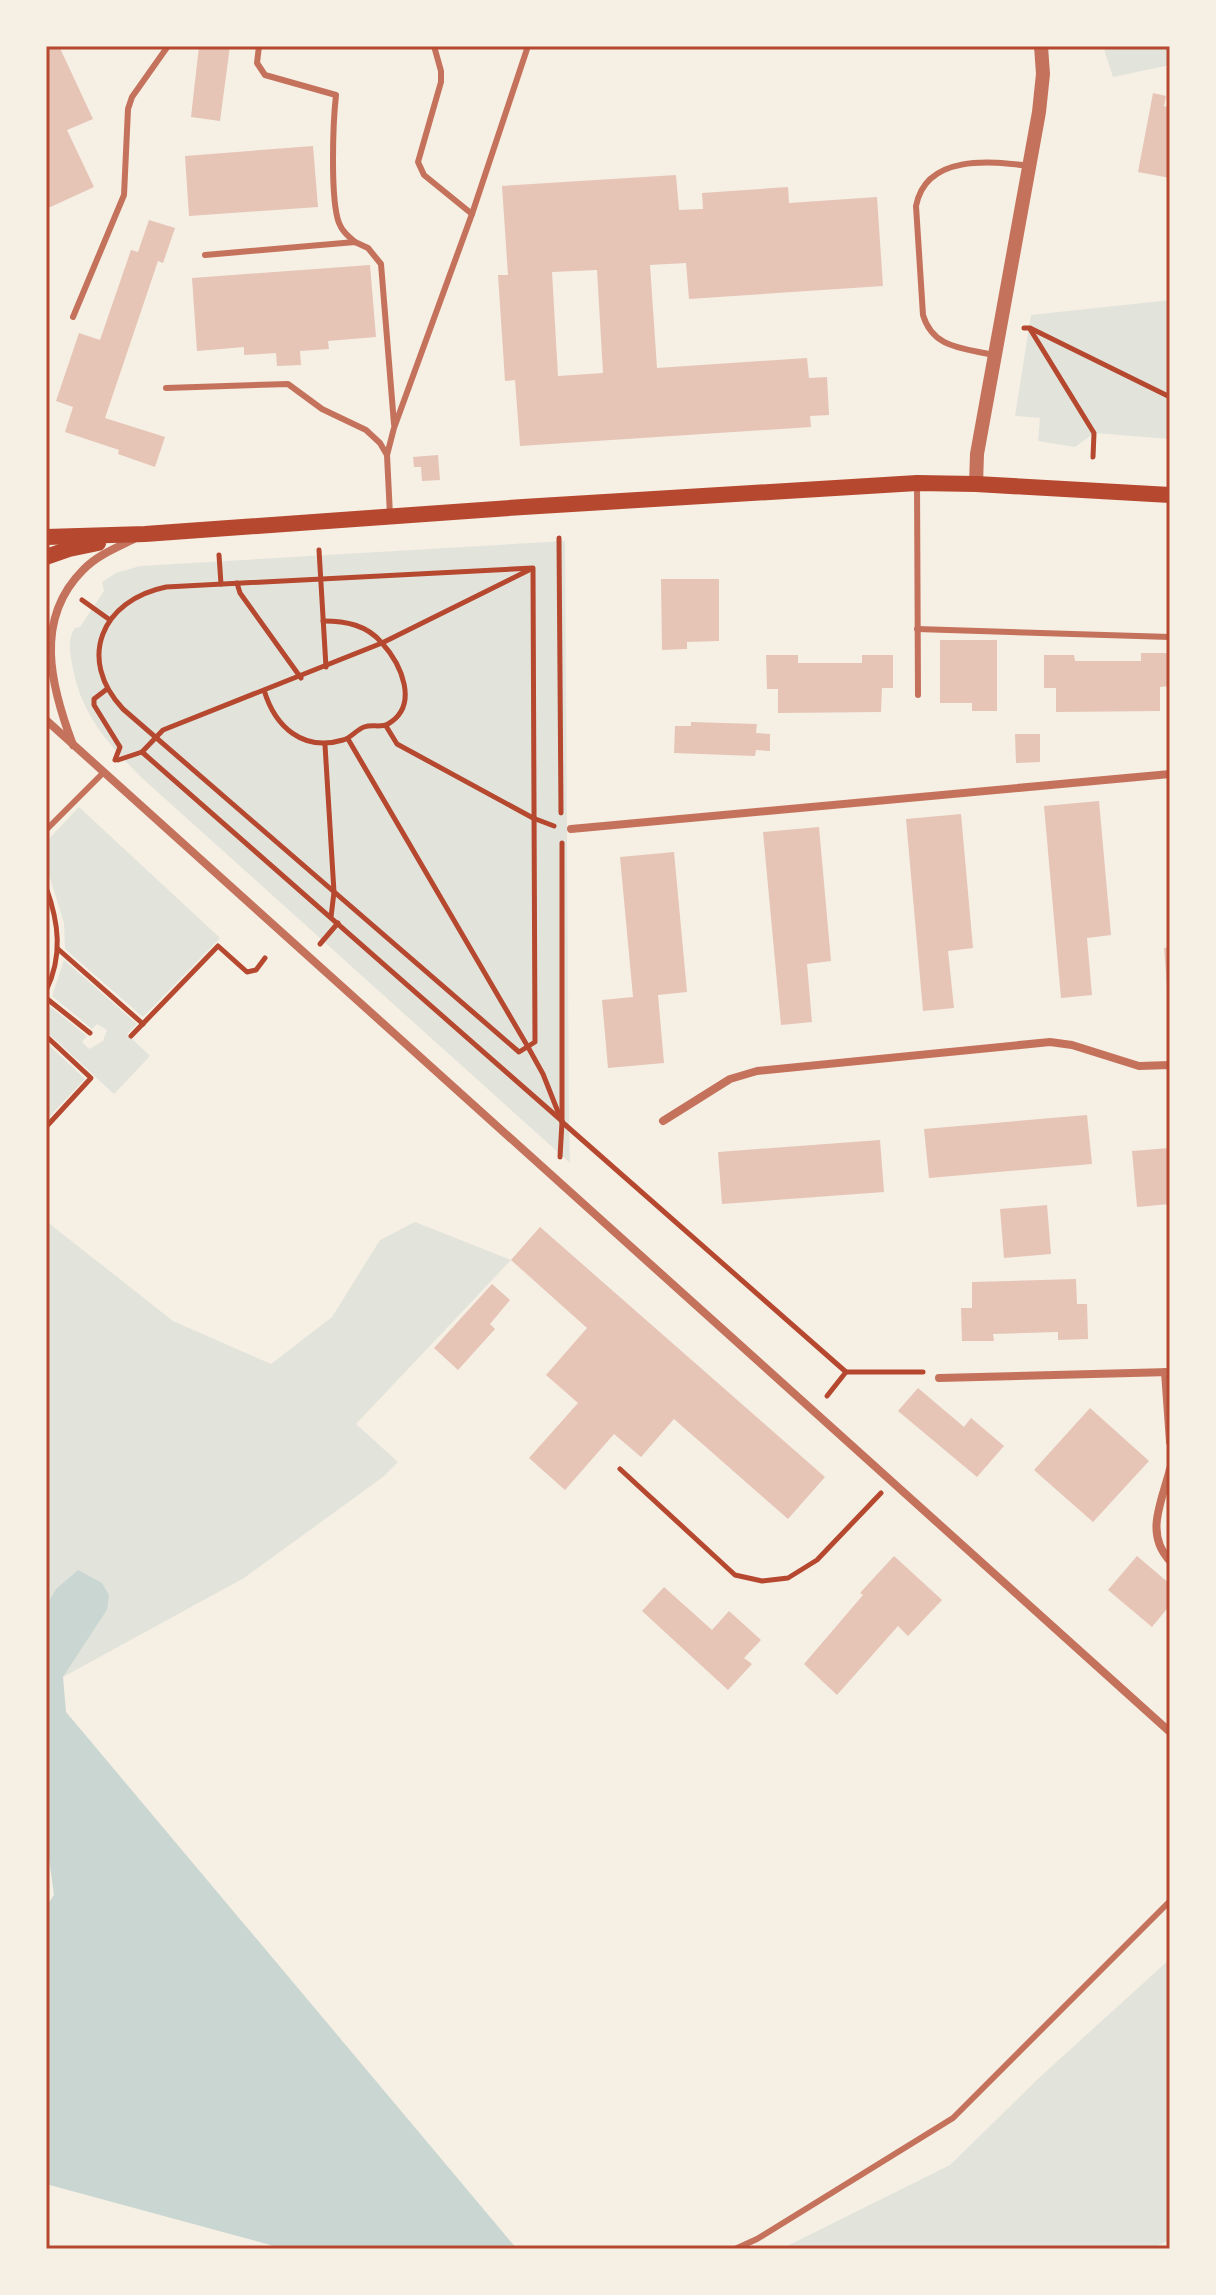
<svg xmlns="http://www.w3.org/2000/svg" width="1216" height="2295" font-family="'Titillium Web',sans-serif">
  <rect width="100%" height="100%" fill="#f6efe4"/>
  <g fill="#e2e4dc">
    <polygon points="1103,46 1170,46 1170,65 1113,77"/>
    <polygon points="1170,300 1170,439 1094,433 1075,447 1038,441 1040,418 1015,416 1031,315"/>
    <path d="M 565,541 L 569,1122 L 570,1163 L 143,779 C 109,745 80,714 72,664 C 70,652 67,639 75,628 L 80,627 L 104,591 L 102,582 L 116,573 L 140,566 Z"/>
    <polygon points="79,807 220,938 143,1017 65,949 64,923 46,865 46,842"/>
    <polygon points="64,960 137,1024 127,1034 150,1056 114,1094 46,1031 47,1004 87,1036 82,1042 89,1049 103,1041 107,1030 97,1024 92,1029 52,996"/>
    <polygon points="46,1042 85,1079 46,1120"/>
    <polygon points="46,1221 173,1321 271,1364 332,1317 380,1240 415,1222 511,1260 356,1424 398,1462 383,1477 244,1578 63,1677 107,1610 46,1606"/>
    <polygon points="1170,1959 1170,2240 1150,2249 781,2249 950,2165 1041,2076"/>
  </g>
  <polygon fill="#c9d6d2" points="78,1570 102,1583 109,1595 107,1610 63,1677 66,1712 517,2249 285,2249 46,2184 46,1907 54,1895 46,1836 46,1606 56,1589"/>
  <g fill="#e6c5b7" fill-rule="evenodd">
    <polygon points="46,46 59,46 93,119 67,130 94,187 46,209"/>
    <polygon points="199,46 230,46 220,121 191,117"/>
    <polygon points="1153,93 1166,96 1164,106 1170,108 1170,178 1138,172"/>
    <polygon points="313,146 318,207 189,216 185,156"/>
    <path d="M 676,175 L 679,210 L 703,209 L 702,193 L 788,187 L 789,203 L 877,197 L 883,286 L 689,299 L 686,263 L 650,265 L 657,368 L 807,358 L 809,378 L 827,377 L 829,415 L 810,416 L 811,427 L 520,446 L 515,380 L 505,381 L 498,275 L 508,275 L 502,186 ZM 597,270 L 603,373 L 558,376 L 552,272 Z"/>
    <polygon points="149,220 175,228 163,263 158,261 105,418 165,437 155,467 118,454 119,450 65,432 73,407 56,401 79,333 100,340 131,250 138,252"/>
    <polygon points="370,265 376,337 328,341 329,349 300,351 301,365 277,366 276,353 244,355 244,347 197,351 192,278"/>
    <polygon points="438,455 440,480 422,481 421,467 414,467 413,457"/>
    <polygon points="661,579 719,579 719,641 687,642 687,649 662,650"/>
    <polygon points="940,640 997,640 997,711 972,711 972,703 940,703"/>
    <polygon points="1141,653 1170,653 1170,686 1160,687 1160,711 1056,712 1056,688 1044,688 1044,655 1074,655 1075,661 1141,661"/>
    <polygon points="766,655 798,655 798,663 862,663 862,655 893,655 893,688 882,688 881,712 778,713 778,689 767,689"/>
    <polygon points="691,722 757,724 756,733 770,734 770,751 756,750 755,756 674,753 675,726 691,726"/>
    <polygon points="1015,734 1040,734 1040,762 1016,763"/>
    <polygon points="1099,801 1111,935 1087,938 1092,995 1061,998 1044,806"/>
    <polygon points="961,814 973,948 948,951 954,1008 923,1011 906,819"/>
    <polygon points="819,827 831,961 807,964 812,1022 781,1025 763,832"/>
    <polygon points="674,852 687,992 658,995 664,1063 608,1068 602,1000 633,997 620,857"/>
    <polygon points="1170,947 1170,999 1168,999 1164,948"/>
    <polygon points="1087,1115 1092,1164 929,1178 924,1129"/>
    <polygon points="880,1140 884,1192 722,1204 718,1152"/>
    <polygon points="1170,1148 1170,1204 1137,1207 1132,1151"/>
    <polygon points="1047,1205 1051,1254 1004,1258 1000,1209"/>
    <polygon points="540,1227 825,1477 788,1519 674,1419 641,1457 614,1434 565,1490 529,1458 578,1403 546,1375 587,1328 511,1260"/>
    <polygon points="1076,1279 1077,1304 1087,1304 1088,1339 1058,1340 1058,1332 993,1334 994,1341 962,1341 961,1308 972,1308 972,1282"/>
    <polygon points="492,1284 510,1300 490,1324 495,1329 458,1370 434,1348"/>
    <polygon points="918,1388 964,1427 971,1418 1004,1446 977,1477 898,1411"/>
    <polygon points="1090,1408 1149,1461 1093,1522 1034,1470"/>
    <polygon points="894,1556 942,1600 908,1636 898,1626 837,1695 804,1664 863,1595 860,1593"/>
    <polygon points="1137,1556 1170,1584 1170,1605 1152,1627 1108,1590"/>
    <polygon points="664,1587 712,1630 729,1611 761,1640 744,1658 752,1664 728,1690 642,1611"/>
  </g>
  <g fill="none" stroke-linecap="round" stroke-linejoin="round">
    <g stroke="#b5482f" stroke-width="5">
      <polyline points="1024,328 1030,328 1170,397"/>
      <polyline points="1030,329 1094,433 1093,457"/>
      <polyline points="559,538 561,813"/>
      <polyline points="319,550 326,667"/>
      <polyline points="219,555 221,584"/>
      <path d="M 533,568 L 535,1042 L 519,1052 L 123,709 C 76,659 102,600 166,587 Z"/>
      <polyline points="237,583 240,593 301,678"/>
      <polyline points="82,600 110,620"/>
      <path d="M 323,621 C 346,621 367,625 382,643 L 529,570"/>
      <polyline points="107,689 94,699 94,705 120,747 115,760"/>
      <polyline points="386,726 397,744 533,818 554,826"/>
      <polyline points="348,739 528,1047 543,1074 562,1122 846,1372 923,1372"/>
      <polyline points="325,745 334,892 331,917"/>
      <polyline points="142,752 562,1121"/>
      <path d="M 118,760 L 142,752 L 163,730 L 382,643 C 401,664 420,705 388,724 C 381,728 372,724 364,727 C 356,730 351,738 343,740 C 303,752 275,727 264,690"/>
      <path d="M 46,887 C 59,923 63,956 46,991"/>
      <polyline points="320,944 338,923"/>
      <polyline points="58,949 143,1024"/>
      <polyline points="46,998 90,1033"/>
      <polyline points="46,1036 91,1078 46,1127"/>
      <polyline points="131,1036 218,946 247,972 256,970 265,958"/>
      <polyline points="560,1157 562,1122 562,843"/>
      <polyline points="827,1396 846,1372"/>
      <polyline points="620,1469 735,1575 762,1581 788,1578 817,1560 881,1493"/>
    </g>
    <g stroke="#c5725c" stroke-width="6">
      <path d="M 259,46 L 257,63 L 265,75 L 336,95 C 333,122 330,199 339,223 C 342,231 348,236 355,242"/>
      <polyline points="434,46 441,71 441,82 418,162 424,175 472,214"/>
      <polyline points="205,255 355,242 368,248 381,264 394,424"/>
      <polyline points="73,317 124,195 128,109 132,97 168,46"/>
      <path d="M 993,355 C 964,348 933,349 923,315 L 916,206 C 926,154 990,161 1030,166"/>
      <polyline points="166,388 288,384 322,409 366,430 380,443 387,455"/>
      <polyline points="917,483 918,695"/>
      <polyline points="390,515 387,455 394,428 472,214 528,46"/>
      <polyline points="917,629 1170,637"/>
      <polyline points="46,830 103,773"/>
      <polyline points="735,2249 757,2239 953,2118 1170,1901"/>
    </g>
    <g stroke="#c5725c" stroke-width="8">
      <polyline points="46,720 1170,1732"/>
      <path d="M 73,745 C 51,687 33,620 83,570 C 97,555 118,547 136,538"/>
      <polyline points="571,829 1170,774"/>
      <polyline points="663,1121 730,1079 757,1071 1050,1042 1072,1045 1139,1066 1170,1065"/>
      <polyline points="1165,1372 1170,1442"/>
      <polyline points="939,1378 1170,1372"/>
      <path d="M 1170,1469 C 1162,1502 1144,1533 1170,1561"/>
    </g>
    <polyline stroke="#c5725c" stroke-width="14" points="976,484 977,454 1039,112 1043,74 1041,46"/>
    <g stroke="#b5482f" stroke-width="16">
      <polyline points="46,537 145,534 523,507 917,483 976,484 1170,495"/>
      <polyline points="46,557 69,549 98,543"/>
    </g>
  </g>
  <rect width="1216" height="2295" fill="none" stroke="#f6efe4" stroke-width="96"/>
  <rect x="48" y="48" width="1120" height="2199" fill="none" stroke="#b5482f" stroke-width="3"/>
</svg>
